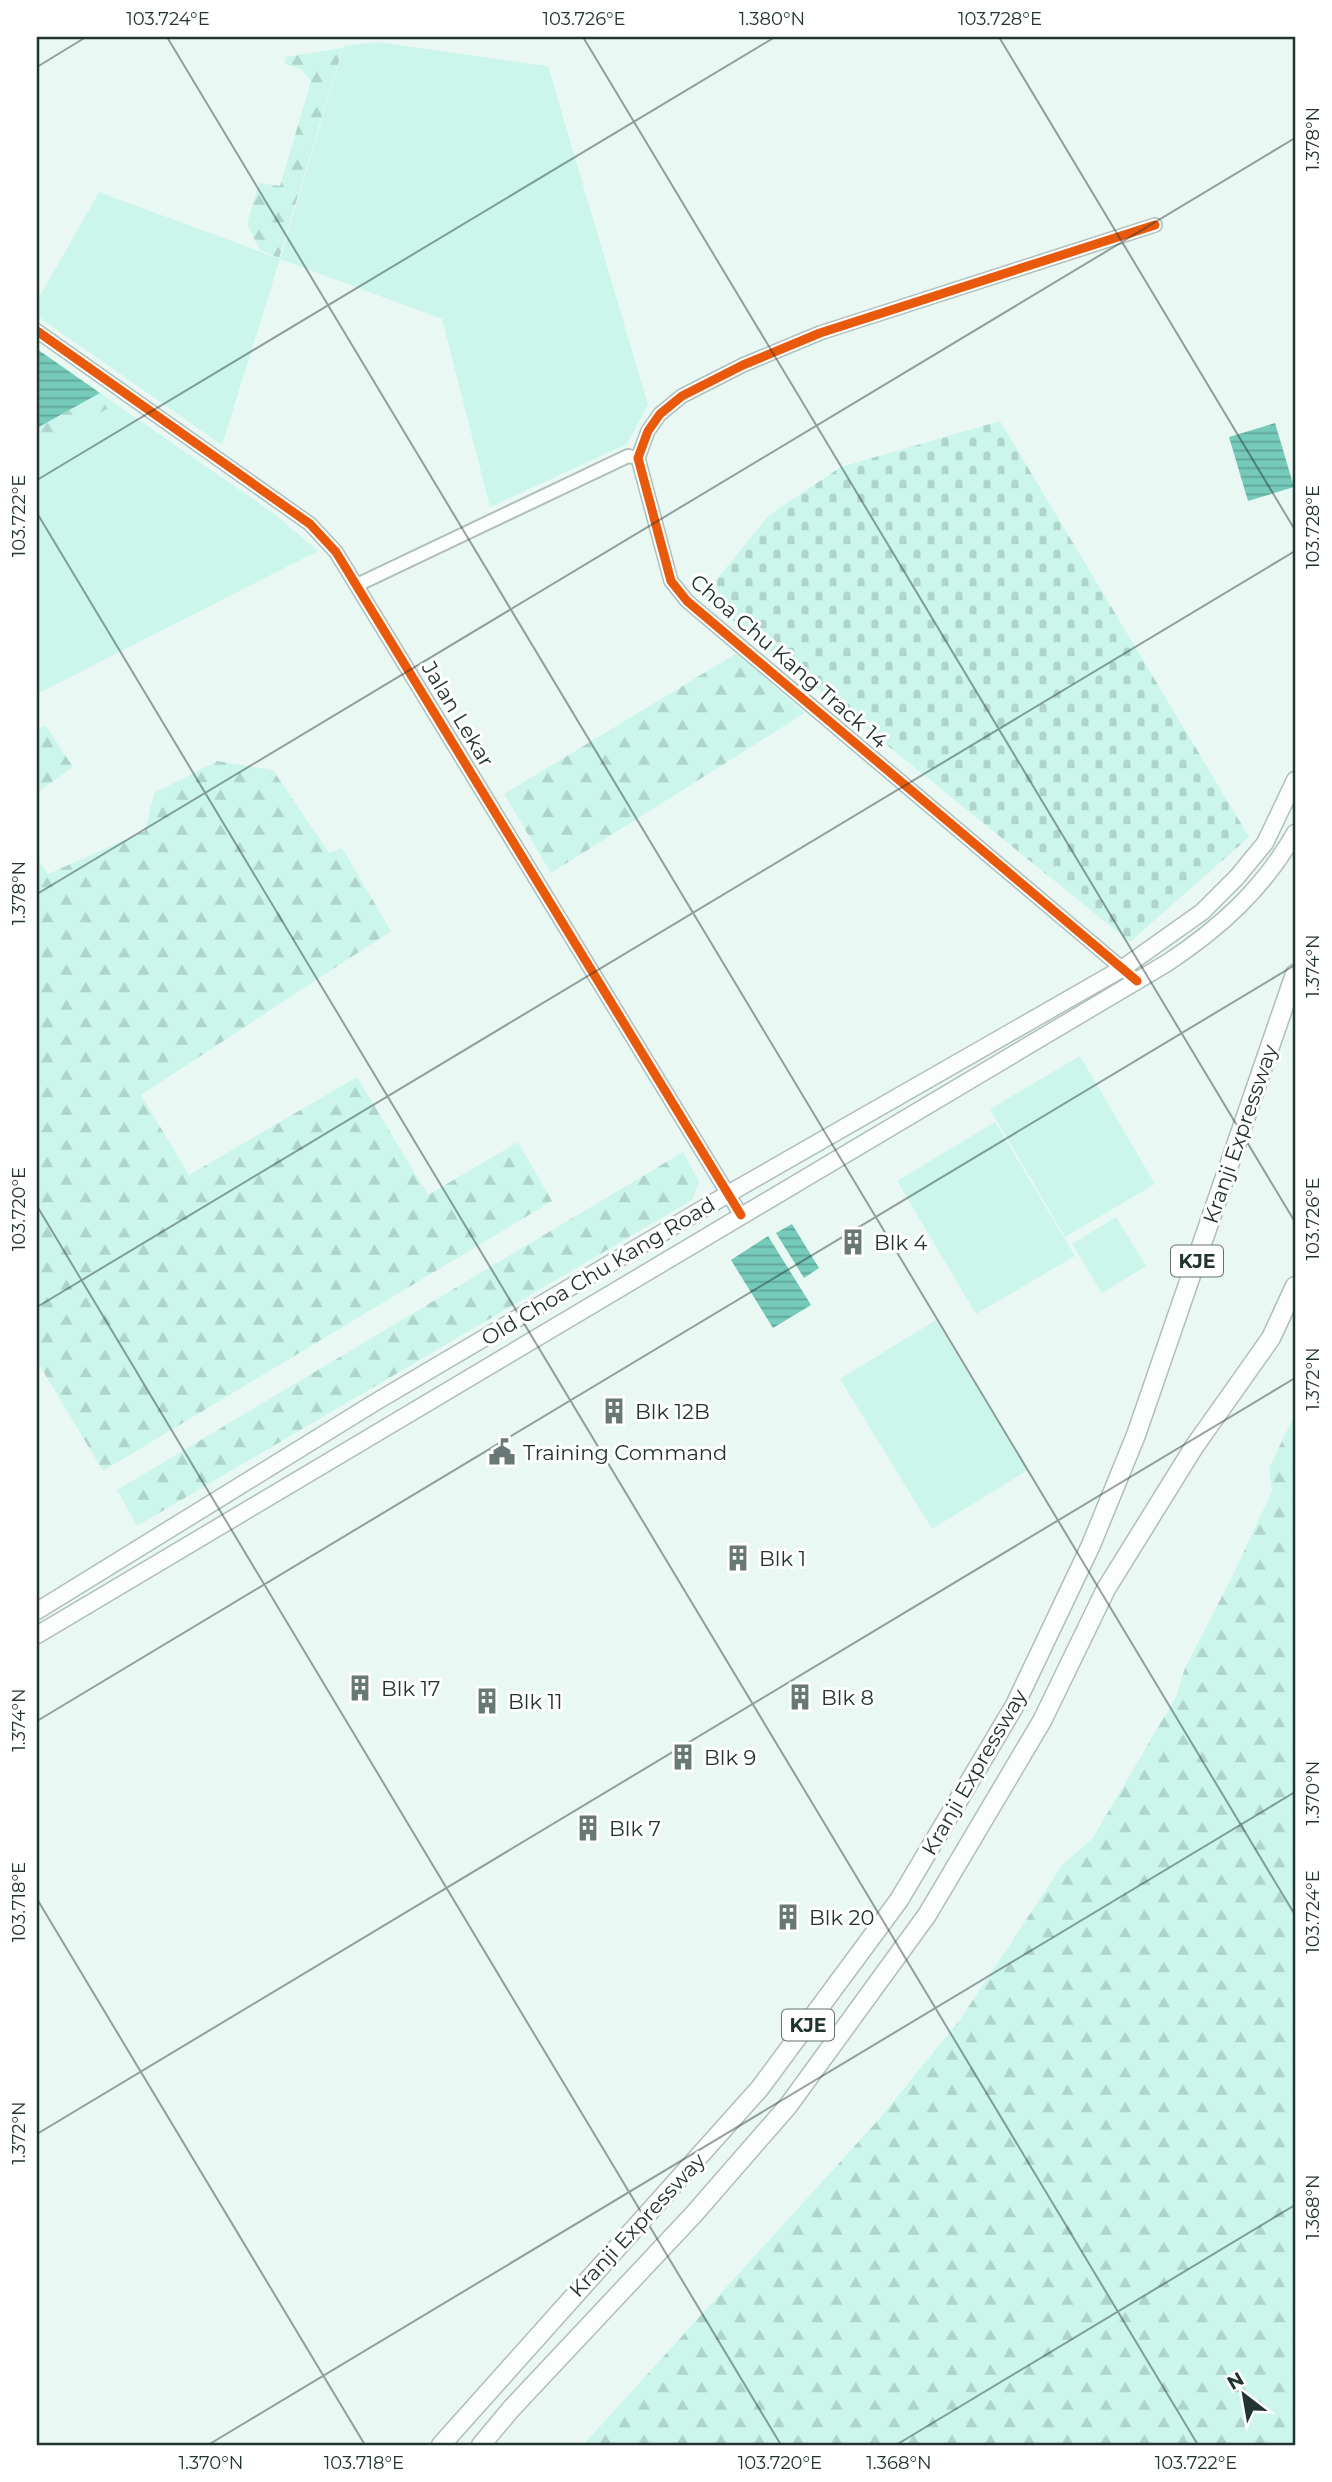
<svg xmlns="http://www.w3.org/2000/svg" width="1332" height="2482" font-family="Montserrat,sans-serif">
  <defs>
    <pattern id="forest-firs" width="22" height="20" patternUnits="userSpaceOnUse" patternTransform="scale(1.75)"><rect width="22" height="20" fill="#ccf6ec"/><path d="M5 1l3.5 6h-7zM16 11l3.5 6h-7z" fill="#afd4cb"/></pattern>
    <pattern id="cemetery-stones" width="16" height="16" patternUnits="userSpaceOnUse" patternTransform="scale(1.75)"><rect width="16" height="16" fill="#ccf6ec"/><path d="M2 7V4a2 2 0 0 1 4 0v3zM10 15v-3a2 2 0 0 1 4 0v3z" fill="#afd4cb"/></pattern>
    <pattern id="water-rules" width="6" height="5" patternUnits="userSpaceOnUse" patternTransform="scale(1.75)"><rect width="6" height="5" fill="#75caba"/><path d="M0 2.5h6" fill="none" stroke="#60a598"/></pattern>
  </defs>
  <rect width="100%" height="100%" fill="#eaf8f4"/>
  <g fill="#ccf6ec">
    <polygon points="377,42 548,66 648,405 627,444 490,507 442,319 280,259 222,445 37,316 37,301 99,192 280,259 344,46"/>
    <polygon points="100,393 272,512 318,551 37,694 37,428"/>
    <polygon points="1080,1056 1155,1184 1065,1237 990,1109"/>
    <polygon points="995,1122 1075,1256 976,1314 897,1181"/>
    <polygon points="1116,1217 1146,1266 1102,1293 1072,1244"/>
    <polygon points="936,1320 1028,1470 932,1529 840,1379"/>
  </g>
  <g fill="url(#forest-firs)">
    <polygon points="343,48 279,258 260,250 247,224 259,183 280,186 311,81 301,69 285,64 285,57"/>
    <polygon points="100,393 116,404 37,448 37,428"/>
    <polygon points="737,653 805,713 551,873 504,794"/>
    <polygon points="46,726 73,767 37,793 37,729"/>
    <polygon points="217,761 273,770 329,853 342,848 391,931 141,1095 189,1175 357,1077 428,1195 518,1142 552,1201 103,1471 37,1361 37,858 48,874 145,831 154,793"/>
    <polygon points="683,1152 699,1182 692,1200 137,1526 117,1490"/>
    <polygon points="1295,1414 1295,2445 583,2445 881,2117 961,2018 1063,1864 1092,1839 1176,1697 1185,1668 1233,1575 1272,1491 1269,1468"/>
  </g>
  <polygon fill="url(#cemetery-stones)" points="1000,421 1249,837 1130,942 703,596 769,515 841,467"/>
  <g fill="url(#water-rules)">
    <polygon points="37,349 100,393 37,428"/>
    <polygon points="1275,423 1294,487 1248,501 1229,437"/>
    <polygon points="792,1224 819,1268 804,1278 776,1233"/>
    <polygon points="768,1236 811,1305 773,1328 731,1260"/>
  </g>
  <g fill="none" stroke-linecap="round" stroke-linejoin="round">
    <g stroke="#b0beba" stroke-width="16">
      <g id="minor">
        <polyline points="37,331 310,524 336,552 741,1215"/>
        <polyline points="357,585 628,456 638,458"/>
        <polyline points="1137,981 687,601 671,581 638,458 648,431 660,414 682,396 743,365 820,333 1155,225"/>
      </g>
    </g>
    <g stroke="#b0beba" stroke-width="19">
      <g id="major">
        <polyline points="37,1611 374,1403 728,1194 1123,968 1202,912 1237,877 1265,843 1295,780"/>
        <path d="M 37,1635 L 1167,963 C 1220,928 1263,889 1295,833"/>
      </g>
    </g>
    <g stroke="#b0beba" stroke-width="21">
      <g id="highway">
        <polyline points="441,2445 760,2088 899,1900 1015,1705 1091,1545 1136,1435 1295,974"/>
        <polyline points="481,2445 511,2409 694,2214 788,2106 927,1915 1042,1721 1106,1589 1194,1447 1271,1338 1295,1286"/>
      </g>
    </g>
    <use href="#minor" stroke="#fcfefd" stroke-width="12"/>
    <use href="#major" stroke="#fcfefd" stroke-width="16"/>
    <use href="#highway" stroke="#fcfefd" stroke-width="18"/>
    <g stroke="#fff" stroke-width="13">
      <g id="cycleway">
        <polyline points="37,331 310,524 336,552 741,1215"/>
        <polyline points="1137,981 687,601 671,581 638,458 648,431 660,414 682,396 743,365 820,333 1155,225"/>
      </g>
    </g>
    <use href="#cycleway" stroke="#e8590c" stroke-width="9"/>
  </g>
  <path fill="none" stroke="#223430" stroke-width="2" stroke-opacity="0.45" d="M 167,37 L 1295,1915M 583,37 L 1295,1222M 999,37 L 1295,530M 37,67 L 86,37M 37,480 L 775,37M 37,513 L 1198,2445M 37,894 L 1295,138M 37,1206 L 781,2445M 37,1307 L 1295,551M 37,1721 L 1295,965M 37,1899 L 365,2445M 37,2134 L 1295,1378M 208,2445 L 1295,1792M 896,2445 L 1295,2205"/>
  <defs>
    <g id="building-bare" transform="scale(2.1)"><path d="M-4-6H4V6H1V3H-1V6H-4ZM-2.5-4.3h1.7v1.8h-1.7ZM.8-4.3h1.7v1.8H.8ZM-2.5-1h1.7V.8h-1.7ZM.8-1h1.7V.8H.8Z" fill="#687975" stroke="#fff" stroke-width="2.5" paint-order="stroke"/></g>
    <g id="civic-bare" transform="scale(2.1)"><path d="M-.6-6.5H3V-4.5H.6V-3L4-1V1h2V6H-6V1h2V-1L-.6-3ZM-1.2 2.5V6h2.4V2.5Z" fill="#687975" stroke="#fff" stroke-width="2.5" paint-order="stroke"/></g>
  </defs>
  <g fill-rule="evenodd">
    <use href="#building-bare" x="853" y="1242"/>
    <use href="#building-bare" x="614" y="1411"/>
    <use href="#civic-bare" x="502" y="1452"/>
    <use href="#building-bare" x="738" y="1558"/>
    <use href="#building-bare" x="360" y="1688"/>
    <use href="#building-bare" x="800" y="1697"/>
    <use href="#building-bare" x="487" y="1701"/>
    <use href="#building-bare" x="683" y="1757"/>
    <use href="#building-bare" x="588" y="1828"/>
    <use href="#building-bare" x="788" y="1917"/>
  </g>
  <g text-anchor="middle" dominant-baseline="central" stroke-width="6" stroke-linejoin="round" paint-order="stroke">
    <g fill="#fff" stroke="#64716e" stroke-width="2">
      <rect x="1171" y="1245.5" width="52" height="31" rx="5"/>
      <rect x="782" y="2009.5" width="52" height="31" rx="5"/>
    </g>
    <g font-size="19" font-weight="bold" fill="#223430">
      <text x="1197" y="1261">KJE</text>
      <text x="808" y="2025">KJE</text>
    </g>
    <g font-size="21" fill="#223430" stroke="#fff">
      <text transform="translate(789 661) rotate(41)">Choa Chu Kang Track 14</text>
      <text transform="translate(458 714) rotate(59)">Jalan Lekar</text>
      <text transform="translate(1240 1134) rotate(-71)">Kranji Expressway</text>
      <text transform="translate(598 1271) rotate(-31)">Old Choa Chu Kang Road</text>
      <text transform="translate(974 1772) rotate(-60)">Kranji Expressway</text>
      <text transform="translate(637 2225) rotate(-47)">Kranji Expressway</text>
    </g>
    <g font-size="21" fill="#223430" stroke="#fff" text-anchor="start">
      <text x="874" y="1242">Blk 4</text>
      <text x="635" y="1411">Blk 12B</text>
      <text x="523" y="1452">Training Command</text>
      <text x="759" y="1558">Blk 1</text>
      <text x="381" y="1688">Blk 17</text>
      <text x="821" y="1697">Blk 8</text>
      <text x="508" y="1701">Blk 11</text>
      <text x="704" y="1757">Blk 9</text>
      <text x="609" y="1828">Blk 7</text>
      <text x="809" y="1917">Blk 20</text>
    </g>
  </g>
  <rect width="1332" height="2482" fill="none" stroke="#ffffff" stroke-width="77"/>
  <g transform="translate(1244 2395) rotate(329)" stroke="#ffffff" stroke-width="5" paint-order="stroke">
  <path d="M0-5L12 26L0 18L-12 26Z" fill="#223430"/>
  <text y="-10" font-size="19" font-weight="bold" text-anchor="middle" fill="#223430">N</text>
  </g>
  <rect x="38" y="38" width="1256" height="2406" fill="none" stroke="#223430" stroke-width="2.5"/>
  <g font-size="18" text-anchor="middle" fill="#223430">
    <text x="168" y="25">103.724°E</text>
    <text x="584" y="25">103.726°E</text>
    <text x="772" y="25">1.380°N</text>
    <text x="1000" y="25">103.728°E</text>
    <text transform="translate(1313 139) rotate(-90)" y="6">1.378°N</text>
    <text transform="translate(19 516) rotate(-90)" y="6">103.722°E</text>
    <text transform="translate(1313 527) rotate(-90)" y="6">103.728°E</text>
    <text transform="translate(19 893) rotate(-90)" y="6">1.378°N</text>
    <text transform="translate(1313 966) rotate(-90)" y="6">1.374°N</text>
    <text transform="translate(19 1209) rotate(-90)" y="6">103.720°E</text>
    <text transform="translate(1313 1219) rotate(-90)" y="6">103.726°E</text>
    <text transform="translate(1313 1379) rotate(-90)" y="6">1.372°N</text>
    <text transform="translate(19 1720) rotate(-90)" y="6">1.374°N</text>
    <text transform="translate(1313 1793) rotate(-90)" y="6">1.370°N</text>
    <text transform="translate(19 1902) rotate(-90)" y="6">103.718°E</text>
    <text transform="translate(1313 1912) rotate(-90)" y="6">103.724°E</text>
    <text transform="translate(19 2133) rotate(-90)" y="6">1.372°N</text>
    <text transform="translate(1313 2207) rotate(-90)" y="6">1.368°N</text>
    <text x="211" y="2469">1.370°N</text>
    <text x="364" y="2469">103.718°E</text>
    <text x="780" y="2469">103.720°E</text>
    <text x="899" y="2469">1.368°N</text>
    <text x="1196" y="2469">103.722°E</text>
  </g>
</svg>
